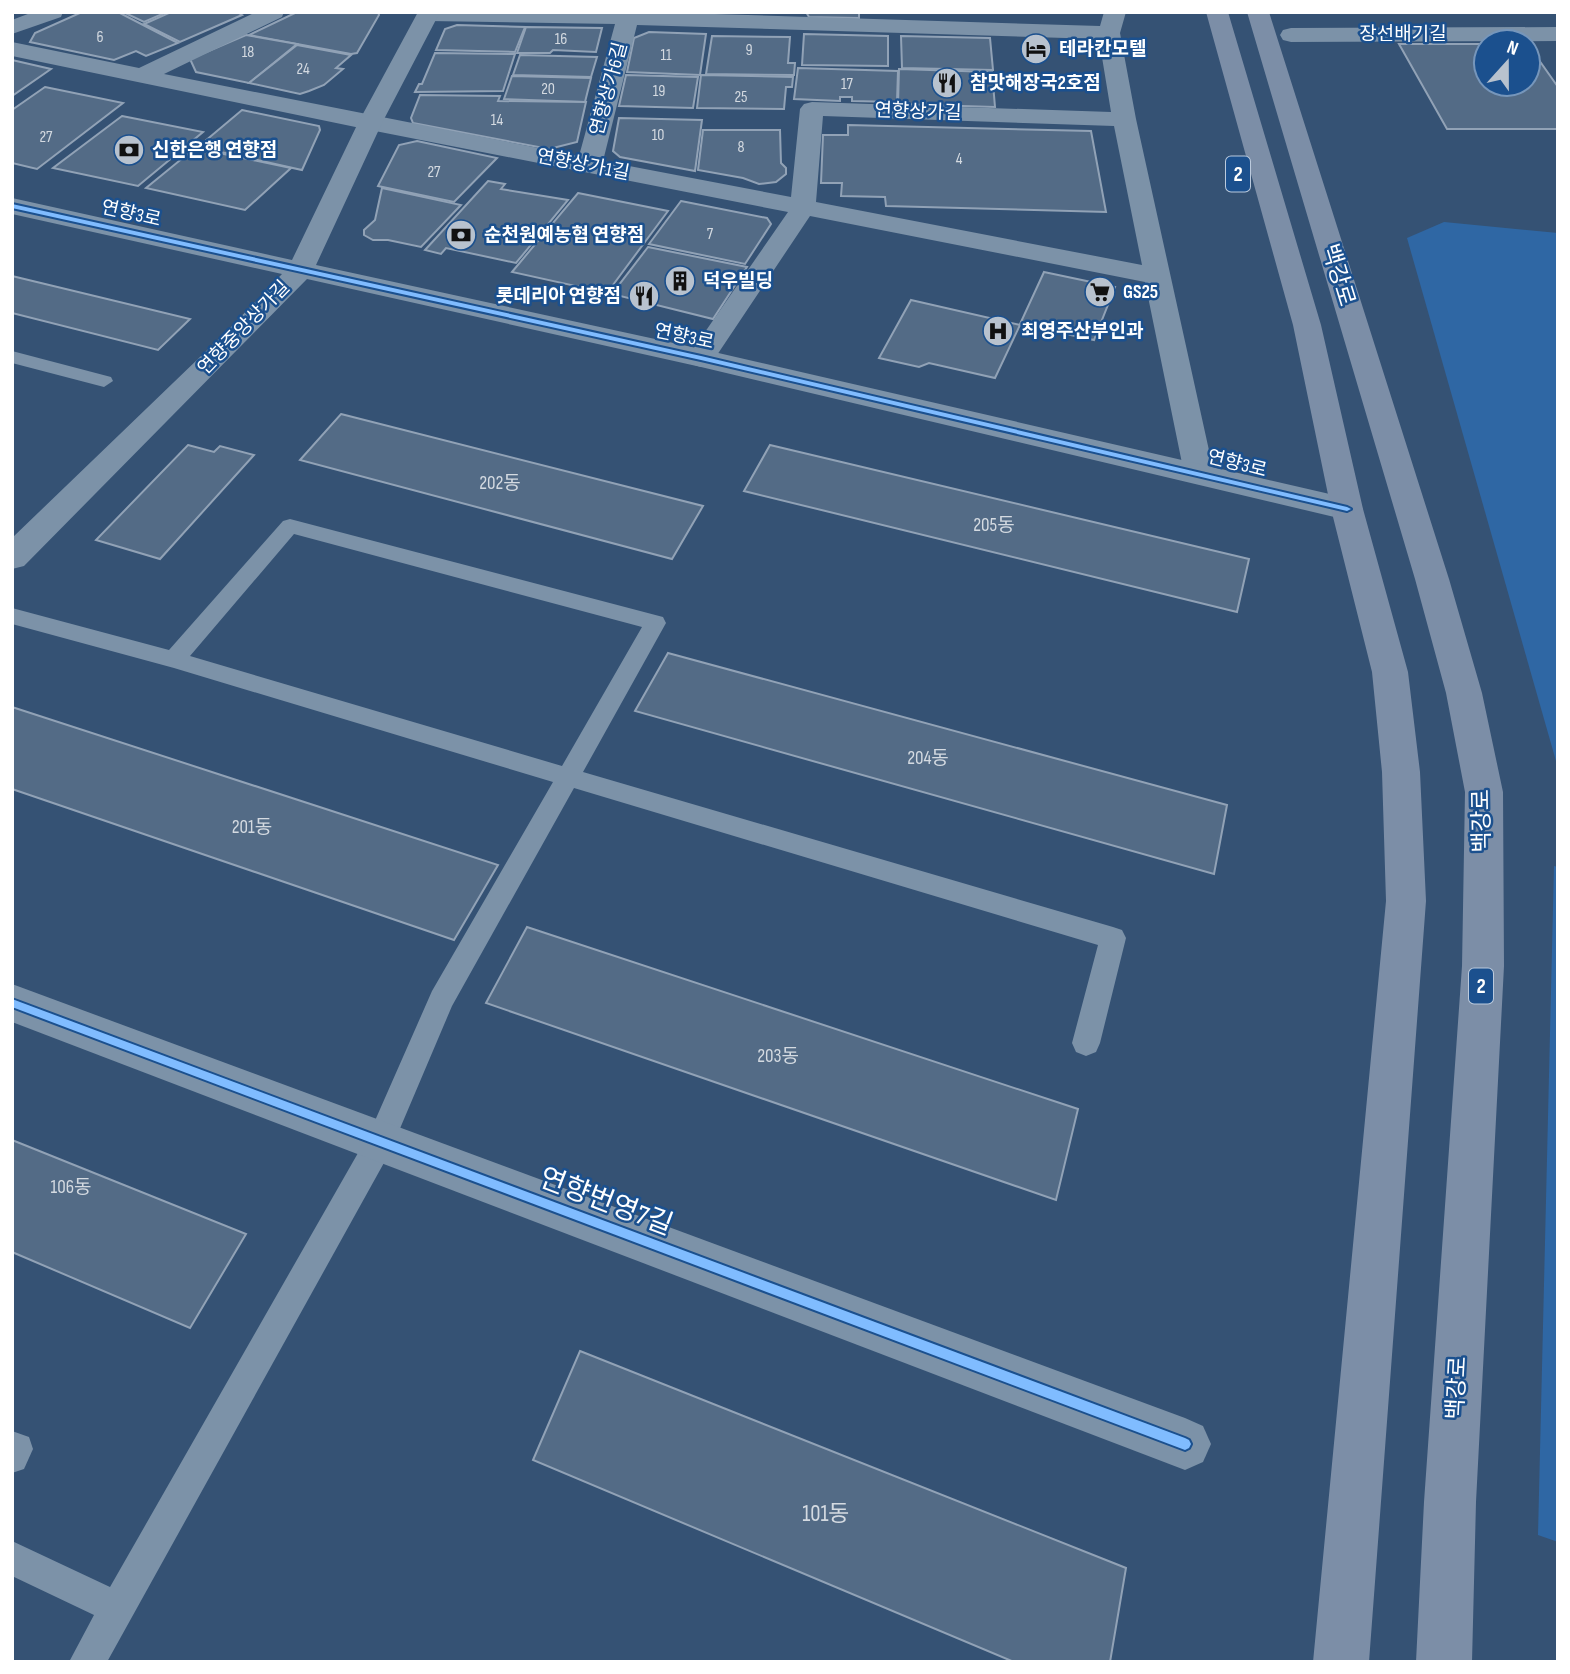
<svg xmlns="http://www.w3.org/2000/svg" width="1570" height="1674" font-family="'Sofia Sans Condensed','Noto Sans KR',sans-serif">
  <rect width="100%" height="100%" fill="#355274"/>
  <g fill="#2f67a4">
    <polygon points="1444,222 1558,233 1558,768 1407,238"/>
    <polygon points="1554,866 1558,867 1558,1542 1538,1535"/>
  </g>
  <g fill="#536b86" stroke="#91a2b6" stroke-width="2">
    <polygon points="118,12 178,43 146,56 136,51 114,60 30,42 35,33 82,12"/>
    <polygon points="123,12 167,12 144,22"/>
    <polygon points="171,12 237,12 242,15 180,42 144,24"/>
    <polygon points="297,12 378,12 379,15 357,53 351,54 249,35"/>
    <polygon points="806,12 859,12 859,18 809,17"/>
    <polygon points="457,25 525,27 515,52 436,50 445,29"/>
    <polygon points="526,27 602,28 596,52 553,50 550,53 517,53"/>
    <polygon points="649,32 706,34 700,75 627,72 634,38"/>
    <polygon points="804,34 888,36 888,66 802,65"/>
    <polygon points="246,35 297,44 249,83 196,72 190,59"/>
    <polygon points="712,36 790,37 788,63 795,63 794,75 706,74"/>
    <polygon points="901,36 990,38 993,70 902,68"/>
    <polygon points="1399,44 1486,44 1486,84 1528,84 1528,53 1534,53 1558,87 1558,129 1447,129"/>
    <polygon points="297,45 351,55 336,68 343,69 324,85 309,91 300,94 249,83"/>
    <polygon points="435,53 515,54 503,91 415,92 419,84 422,84"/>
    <polygon points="520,55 597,57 591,77 513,75"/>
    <polygon points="12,60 51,69 12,96"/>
    <polygon points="798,68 898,71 897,102 852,101 852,97 840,97 840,101 794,99"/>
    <polygon points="899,69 992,72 995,107 898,104"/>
    <polygon points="626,75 698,77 693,108 619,106"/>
    <polygon points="701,75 793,77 792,87 786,87 784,109 697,108"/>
    <polygon points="512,76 591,78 585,102 504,99"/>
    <polygon points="45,87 123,103 37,169 12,163 12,110"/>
    <polygon points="420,95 500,96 498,101 586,102 577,142 549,149 413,123 411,118"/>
    <polygon points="242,110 319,126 320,130 302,170 198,147"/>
    <polygon points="122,116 203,132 138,186 53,168"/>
    <polygon points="619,118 702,120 695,171 620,157 613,151"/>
    <polygon points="848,125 1091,131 1106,212 886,206 885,197 841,196 842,183 821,183 823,135 848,135"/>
    <polygon points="703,130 780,130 781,163 786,168 786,174 776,182 759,184 743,178 698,170"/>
    <polygon points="417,141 497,158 454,202 378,186 399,145"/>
    <polygon points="195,148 291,168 245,210 146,188"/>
    <polygon points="488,181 505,184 501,189 568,200 516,263 446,248 441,254 425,250"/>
    <polygon points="382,188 461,205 421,247 388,240 373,240 364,235 364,230 375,220"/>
    <polygon points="578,193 668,211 607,293 512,272"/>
    <polygon points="681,201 767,218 771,224 745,264 649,244"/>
    <polygon points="648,247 747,267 713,319 612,294"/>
    <polygon points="1044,272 1115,287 1094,340 1020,324"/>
    <polygon points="12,276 190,319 158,350 12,313"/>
    <polygon points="911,300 1020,325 995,378 929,363 919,367 879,358"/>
    <polygon points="341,414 703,506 672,559 300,460"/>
    <polygon points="188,445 214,452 220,446 254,455 160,559 96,540"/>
    <polygon points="770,445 1249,559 1237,612 744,491"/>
    <polygon points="668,653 1227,805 1214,874 635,711"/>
    <polygon points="12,707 498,865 454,940 12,789"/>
    <polygon points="527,927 1078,1109 1056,1200 486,1003"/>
    <polygon points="12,1140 246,1234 190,1328 12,1252"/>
    <polygon points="580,1351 1126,1568 1110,1662 1014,1662 533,1460"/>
  </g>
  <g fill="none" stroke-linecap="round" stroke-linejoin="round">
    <g fill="#7c92a8" fill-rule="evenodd">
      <polygon points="12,351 111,377 113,381 104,387 12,363"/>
      <path d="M 290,519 L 663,617 L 666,623 L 583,772 L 1113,927 L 1122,930 L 1126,938 L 1100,1043 L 1096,1052 L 1086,1056 L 1076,1052 L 1072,1043 L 1098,945 L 574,788 L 452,1006 L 390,1152 L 107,1662 L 69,1662 L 94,1615 L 12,1576 L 12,1541 L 110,1587 L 370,1132 L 432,991 L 553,782 L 174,668 L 12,624 L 12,608 L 169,650 L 283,521 ZM 294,534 L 642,627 L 562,766 L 190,656 Z"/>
      <polygon points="12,1431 29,1437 33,1449 24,1469 12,1473"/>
    </g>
    <g fill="#7c92a8" fill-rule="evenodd">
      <polygon points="33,12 63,12 61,17 12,34 12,20"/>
      <path d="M 256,12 L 284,12 L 282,17 L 164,74 L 579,156 L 615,24 L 428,21 L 420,20 L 417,15 L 419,12 L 650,12 L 1100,26 L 1104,12 L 1126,12 L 1120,33 L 1136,119 L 1214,473 L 1210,480 L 1199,483 L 1188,480 L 1184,473 L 1145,282 L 810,216 L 711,364 L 701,367 L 691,364 L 687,358 L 788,212 L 370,130 L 12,56 L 12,42 L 139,68 ZM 637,25 L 1099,39 L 1111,112 L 812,102 L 804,104 L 800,109 L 791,197 L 603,161 ZM 823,116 L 1114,126 L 1142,265 L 816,202 Z"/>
      <polygon points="12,984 1185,1418 1203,1426 1211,1444 1203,1462 1185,1470 12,1022"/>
    </g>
    <g fill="#7c92a8" fill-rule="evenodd">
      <polygon points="418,12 440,12 382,123 316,265 701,349 1347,498 1358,501 1363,509 1358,517 1347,520 701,367 307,279 24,566 12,569 12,538 227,331 282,274 12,214 12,198 292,260 358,123"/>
      <polygon points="1558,27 1558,41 1291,42 1283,40 1280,35 1283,30 1291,28"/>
    </g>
    <g fill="#7c8ea7" fill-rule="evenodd">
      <polygon points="1206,12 1228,12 1321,325 1363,509 1408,672 1420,772 1426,901 1369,1662 1313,1662 1386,901 1382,772 1372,672 1331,509 1293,325"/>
      <polygon points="1247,12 1269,12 1449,579 1482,693 1503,792 1504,966 1476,1502 1472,1662 1416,1662 1424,1502 1462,966 1465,792 1446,693 1415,579"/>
    </g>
    <g stroke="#1b508e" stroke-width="4">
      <g id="cycleway">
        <polygon points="12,204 701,356 1347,507 1351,509 1347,511 701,360 12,208"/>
        <polygon points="12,999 1185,1438 1189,1440 1191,1444 1189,1448 1185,1450 12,1007"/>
      </g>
    </g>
    <use href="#cycleway" fill="#80bcff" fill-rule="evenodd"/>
  </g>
  <defs>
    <g id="hotel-disc" transform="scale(1.575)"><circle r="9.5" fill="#b8c2ce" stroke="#1b508e"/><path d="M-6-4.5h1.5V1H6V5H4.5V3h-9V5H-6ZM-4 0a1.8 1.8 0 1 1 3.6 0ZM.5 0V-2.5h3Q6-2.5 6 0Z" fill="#111"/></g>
    <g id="restaurant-disc" transform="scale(1.575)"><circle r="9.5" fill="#b8c2ce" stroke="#1b508e"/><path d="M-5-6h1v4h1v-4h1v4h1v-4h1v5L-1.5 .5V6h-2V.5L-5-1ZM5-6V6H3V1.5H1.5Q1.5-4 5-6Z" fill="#111"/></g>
    <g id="bank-disc" transform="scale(1.575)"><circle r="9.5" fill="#b8c2ce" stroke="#1b508e"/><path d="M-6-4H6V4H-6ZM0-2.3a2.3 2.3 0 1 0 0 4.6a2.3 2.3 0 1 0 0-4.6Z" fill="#111"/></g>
    <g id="building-disc" transform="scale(1.575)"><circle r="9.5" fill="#b8c2ce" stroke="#1b508e"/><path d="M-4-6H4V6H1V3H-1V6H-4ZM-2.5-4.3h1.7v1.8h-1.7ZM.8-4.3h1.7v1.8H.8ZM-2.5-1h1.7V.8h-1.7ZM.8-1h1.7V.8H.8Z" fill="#111"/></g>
    <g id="supermarket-disc" transform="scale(1.575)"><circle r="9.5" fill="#b8c2ce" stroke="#1b508e"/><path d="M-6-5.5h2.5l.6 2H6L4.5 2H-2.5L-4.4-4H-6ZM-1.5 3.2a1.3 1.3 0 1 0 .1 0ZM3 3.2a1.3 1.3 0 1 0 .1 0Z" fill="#111"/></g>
    <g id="hospital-disc" transform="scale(1.575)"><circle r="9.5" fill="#b8c2ce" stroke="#1b508e"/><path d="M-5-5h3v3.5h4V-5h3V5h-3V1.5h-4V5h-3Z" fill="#111"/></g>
  </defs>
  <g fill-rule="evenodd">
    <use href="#hotel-disc" x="1036" y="49"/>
    <use href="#restaurant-disc" x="947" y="83"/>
    <use href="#bank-disc" x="129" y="150"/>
    <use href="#bank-disc" x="461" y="235"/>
    <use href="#building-disc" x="680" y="281"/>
    <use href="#supermarket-disc" x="1100" y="292"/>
    <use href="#restaurant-disc" x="644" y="296"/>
    <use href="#hospital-disc" x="998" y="331"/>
  </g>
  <g text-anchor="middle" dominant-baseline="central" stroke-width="5" stroke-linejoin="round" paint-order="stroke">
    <g font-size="16" fill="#d4dae1">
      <text x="100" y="37">6</text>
      <text x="561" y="39">16</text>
      <text x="749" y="50">9</text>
      <text x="248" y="52">18</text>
      <text x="666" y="55">11</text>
      <text x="303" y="69">24</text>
      <text x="847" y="84">17</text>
      <text x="548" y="89">20</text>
      <text x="659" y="91">19</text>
      <text x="741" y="97">25</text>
      <text x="497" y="120">14</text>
      <text x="658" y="135">10</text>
      <text x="46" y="137">27</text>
      <text x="741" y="147">8</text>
      <text x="959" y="159">4</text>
      <text x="434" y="172">27</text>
      <text x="710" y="234">7</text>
    </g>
    <g font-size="19" fill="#fff" stroke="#1b508e">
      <text x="1403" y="34">장선배기길</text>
      <text transform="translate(609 89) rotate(-75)">연향상가6길</text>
      <text transform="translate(918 112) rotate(2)">연향상가길</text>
      <text transform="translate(583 165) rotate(11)">연향상가1길</text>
      <text transform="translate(131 214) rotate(13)">연향3로</text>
      <text transform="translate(244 328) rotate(-46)">연향중앙상가길</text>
      <text transform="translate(684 337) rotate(12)">연향3로</text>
      <text transform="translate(1237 464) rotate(14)">연향3로</text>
    </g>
    <g font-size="19" font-weight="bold" fill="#fff" stroke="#1b508e" text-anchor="start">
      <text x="1059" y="49">테라칸모텔</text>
      <text x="970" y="83">참맛해장국2호점</text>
      <text x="152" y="150">신한은행 연향점</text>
      <text x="484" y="235">순천원예농협 연향점</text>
      <text x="703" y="281">덕우빌딩</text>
      <text x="1123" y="292">GS25</text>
      <text x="621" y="296" text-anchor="end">롯데리아 연향점</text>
      <text x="1021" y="331">최영주산부인과</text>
    </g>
    <g font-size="19" fill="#d4dae1">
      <text x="500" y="483">202동</text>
      <text x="994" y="525">205동</text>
      <text x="928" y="758">204동</text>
      <text x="252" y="827">201동</text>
      <text x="778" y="1056">203동</text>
      <text x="71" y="1187">106동</text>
    </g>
    <g fill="#1b508e" stroke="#bbcadd" stroke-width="2">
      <rect x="1226" y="156.5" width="24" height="35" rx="5"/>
      <rect x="1469" y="968.5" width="24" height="35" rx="5"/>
    </g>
    <g font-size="21" font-weight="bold" fill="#fff">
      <text x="1238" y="174">2</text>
      <text x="1481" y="986">2</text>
    </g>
    <g font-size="23" fill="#fff" stroke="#1b508e">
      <text transform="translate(1338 275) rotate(73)">백강로</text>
      <text transform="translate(1482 821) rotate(-91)">백강로</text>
      <text transform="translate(1457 1388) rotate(-87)">백강로</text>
    </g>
    <g font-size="23" fill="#d4dae1">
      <text x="826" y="1514">101동</text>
    </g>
    <g font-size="28" fill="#fff" stroke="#1b508e">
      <text transform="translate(606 1202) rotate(21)">연향번영7길</text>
    </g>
  </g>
  <rect width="1570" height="1674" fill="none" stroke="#ffffff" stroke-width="28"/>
  <g transform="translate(1507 63) rotate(21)"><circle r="33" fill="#1b508e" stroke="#7696bb" stroke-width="2"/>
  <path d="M0-5L12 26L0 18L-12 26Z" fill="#b8c2ce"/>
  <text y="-10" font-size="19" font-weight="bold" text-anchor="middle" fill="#ffffff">N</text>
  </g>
</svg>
